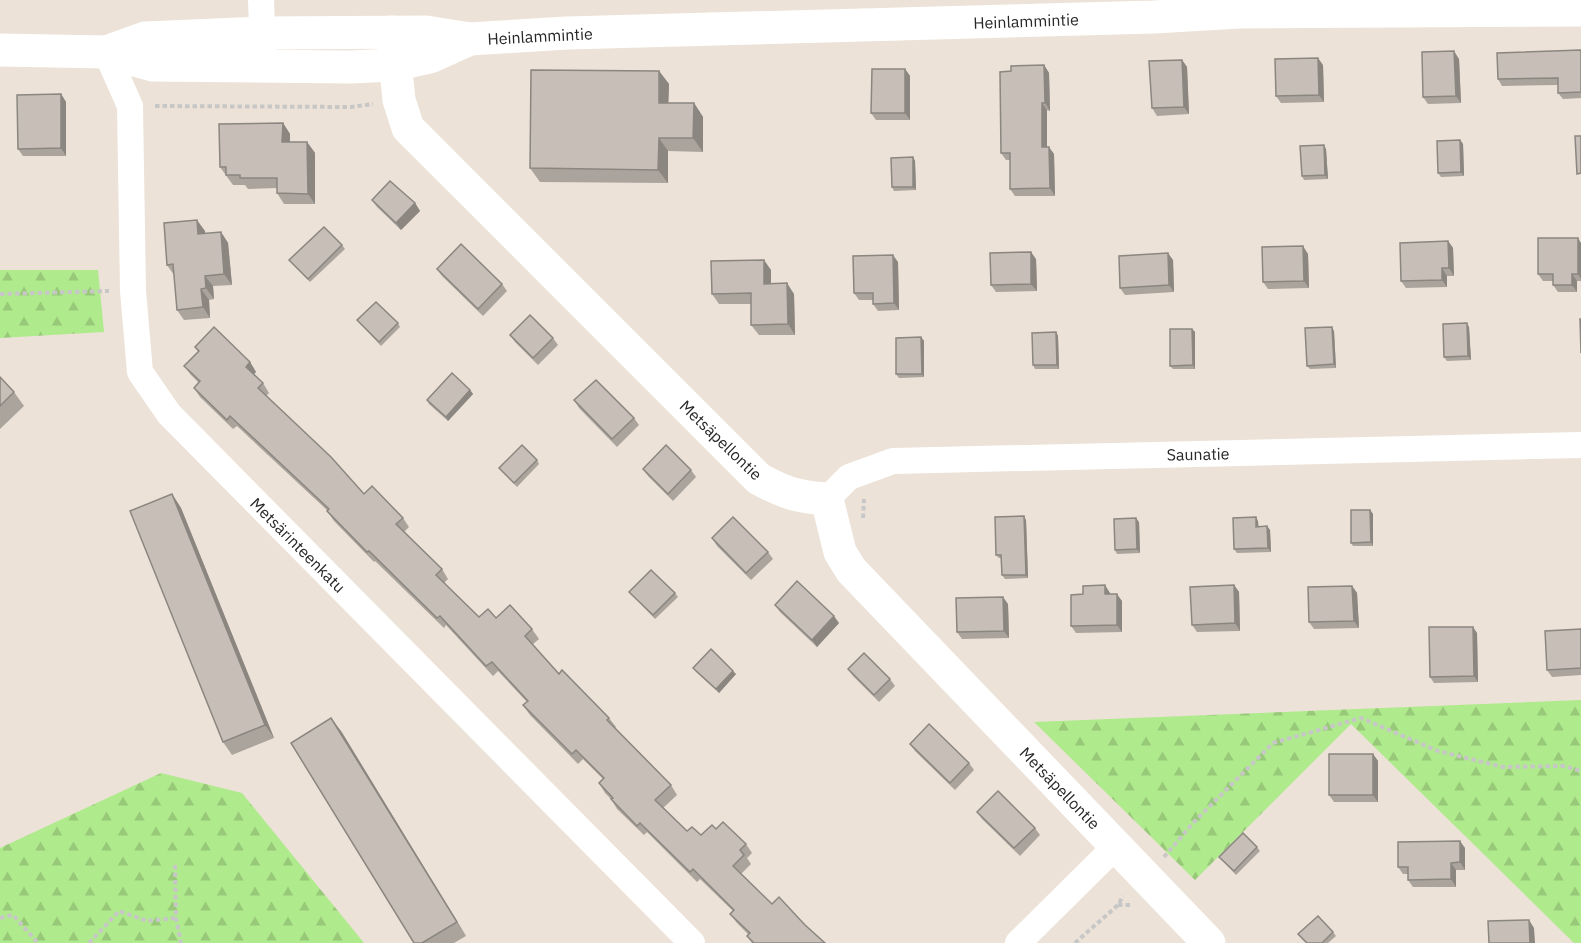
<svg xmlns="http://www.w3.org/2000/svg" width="1581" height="943" font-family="'IBM Plex Sans',sans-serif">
  <defs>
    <pattern id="forest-firs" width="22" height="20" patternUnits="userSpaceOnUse" patternTransform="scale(1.5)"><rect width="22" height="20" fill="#afea8c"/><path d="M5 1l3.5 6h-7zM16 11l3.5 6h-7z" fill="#97c979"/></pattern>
  </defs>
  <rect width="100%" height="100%" fill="#ece2d7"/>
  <g fill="url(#forest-firs)">
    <polygon points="0,270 98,270 104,332 0,338"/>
    <polygon points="1581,700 1581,943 1574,943 1351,724 1195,880 1034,722"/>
    <polygon points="161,773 242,793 364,943 0,943 0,848"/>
  </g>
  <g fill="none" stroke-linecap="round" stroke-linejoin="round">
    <g stroke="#c7c7c7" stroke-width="4" stroke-dasharray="4.5 3" stroke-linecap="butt">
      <polyline points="155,106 351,107 373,104"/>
      <polyline points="0,294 109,291"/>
      <polyline points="863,518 864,499"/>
      <polyline points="1164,857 1194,822 1273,743 1361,718 1438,751 1503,767 1564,766 1581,771"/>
      <polyline points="175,865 176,918 181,943"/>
      <polyline points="1118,905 1132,905"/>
      <polyline points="0,918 13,915 38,943"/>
      <polyline points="89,943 119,911 147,921 176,918"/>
      <polyline points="1075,943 1118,905 1123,896"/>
    </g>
    <g stroke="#fff" stroke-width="26">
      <polyline points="261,0 263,52"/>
      <polyline points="106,52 130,106 133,291 140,372 169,414 692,943"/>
      <polyline points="827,499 849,477 893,461 1581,445"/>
      <polyline points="1018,943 1116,846"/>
    </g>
    <g stroke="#fff" stroke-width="33">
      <path d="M 392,32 L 399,100 L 408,128 L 759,479 C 785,493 797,497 827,499 L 840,552 L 851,570 L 1209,943"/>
      <polyline points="0,50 106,52 153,65 350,67 394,65 430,57 470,39"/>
      <polyline points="106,52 145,38 262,33 426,32 470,39 567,33 1154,17 1239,12 1581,10"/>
    </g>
  </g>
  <g fill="#aba49d">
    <polygon points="1581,50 1581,98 1563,99 1558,93 1558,85 1502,86 1498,79"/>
    <polygon points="1459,59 1461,103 1428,104 1423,97"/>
    <polygon points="1182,60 1187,67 1189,114 1157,116 1152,108"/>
    <polygon points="1044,65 1049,73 1050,111 1047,110 1047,147 1054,154 1055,196 1015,196 1010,189 1010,160 1006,160 1001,153 1011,71"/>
    <polygon points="1323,65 1324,102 1281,103 1276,96"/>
    <polygon points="905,69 910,76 910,120 876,120 871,113"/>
    <polygon points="659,71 669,84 668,103 694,103 703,117 703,152 668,151 668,183 540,182 530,168"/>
    <polygon points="61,94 66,102 66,156 23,156 18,149"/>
    <polygon points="283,123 290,134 290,142 307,142 315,153 315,204 284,204 277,193 277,188 248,189 245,185 233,185 220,167"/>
    <polygon points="1460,140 1463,144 1464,176 1441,177 1438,173"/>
    <polygon points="1326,149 1328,179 1304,180 1302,176"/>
    <polygon points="913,157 915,161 916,190 894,191 892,187"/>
    <polygon points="372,200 415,203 420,211 401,230 377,207"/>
    <polygon points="205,231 205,234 221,232 228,243 232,285 213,286 214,299 209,300 210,318 184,320 177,310 174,275 167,265"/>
    <polygon points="1448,241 1453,248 1454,276 1447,276 1447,287 1406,288 1401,281"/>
    <polygon points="1581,243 1581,281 1577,281 1577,292 1558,292 1553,285 1553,281 1543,281 1538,274"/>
    <polygon points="342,245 345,249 310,282 289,260"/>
    <polygon points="1308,254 1309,288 1268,289 1263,282"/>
    <polygon points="1036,259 1037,291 996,292 991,285"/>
    <polygon points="1173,260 1174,292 1125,295 1120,288"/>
    <polygon points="898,262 899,310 878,311 873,304 873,300 859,300 854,293"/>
    <polygon points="437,269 502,284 507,291 483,316 442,276"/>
    <polygon points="771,270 771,284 794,294 795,335 759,335 751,325 751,304 719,304 712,294"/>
    <polygon points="357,320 398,323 400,327 381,346"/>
    <polygon points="1469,327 1471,360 1447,361 1444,357"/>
    <polygon points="1192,329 1195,332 1195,369 1173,369 1170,366"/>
    <polygon points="1334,331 1336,368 1310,369 1307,366"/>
    <polygon points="1056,332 1058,336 1059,369 1035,369 1033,365"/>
    <polygon points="510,335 553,338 558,345 538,365 515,342"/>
    <polygon points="921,337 924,341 924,377 899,378 896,374"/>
    <polygon points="195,347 250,362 256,372 254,374 263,383 269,393 266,396 364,494 403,518 409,527 404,532 442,569 448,579 444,583 479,617 496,618 532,629 539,639 532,645 559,674 609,718 616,727 615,728 671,785 677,795 663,808 687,831 701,835 716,829 746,844 752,853 747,858 751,864 741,874 772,904 805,925 825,943 752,943 747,936 748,934 737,923 730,914 733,911 700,879 697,882 647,832 644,835 617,809 611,799 605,793 599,783 603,779 583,759 578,764 530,715 523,705 527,702 498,671 493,676 446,625 444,628 375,561 374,562 334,521 327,511 328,511 237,426 233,429 200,397 194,388 199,383 191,375 184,366 198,352"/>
    <polygon points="0,377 14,392 24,406 0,429"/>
    <polygon points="470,390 473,394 448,421 429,404 427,400"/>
    <polygon points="574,400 634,418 639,425 617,447 579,408"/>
    <polygon points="537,460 539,464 517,487 499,468"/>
    <polygon points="643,469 691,470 696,477 673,501 648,476"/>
    <polygon points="172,494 181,508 274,738 232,755 223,742"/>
    <polygon points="1370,510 1373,514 1373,546 1353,546 1351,543"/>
    <polygon points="1026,520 1028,578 1005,579 1002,575 1001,558 999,558 996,555"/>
    <polygon points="1258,521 1258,526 1267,526 1270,530 1271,552 1237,553 1234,549"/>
    <polygon points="1139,522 1140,553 1117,554 1115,550"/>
    <polygon points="712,538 768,552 773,559 751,580 717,546"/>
    <polygon points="1234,585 1239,592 1240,631 1197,632 1192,625"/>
    <polygon points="1352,586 1357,593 1359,628 1314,629 1309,622"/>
    <polygon points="629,592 675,593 678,597 655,619"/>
    <polygon points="1110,593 1110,594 1122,601 1122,632 1076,633 1071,626"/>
    <polygon points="1008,604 1009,638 962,639 957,632"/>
    <polygon points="775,605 839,623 817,647 780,612"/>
    <polygon points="1581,629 1581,675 1552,677 1547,670"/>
    <polygon points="1477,633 1478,682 1434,683 1430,677"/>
    <polygon points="693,668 736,674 719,693 696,672"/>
    <polygon points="848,669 890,679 895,686 879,702 853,676"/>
    <polygon points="341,731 466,936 454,943 414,943"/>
    <polygon points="910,744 969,763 974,770 955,790 915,751"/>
    <polygon points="1373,754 1378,761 1378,802 1334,802 1329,795"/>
    <polygon points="977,812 1035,828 1040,835 1020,856 982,819"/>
    <polygon points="1257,847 1260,851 1236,875 1219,857"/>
    <polygon points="1465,848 1465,870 1456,870 1456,887 1413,887 1408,880 1408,874 1403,874 1398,867"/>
    <polygon points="1333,932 1336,936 1328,943 1306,943 1298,934"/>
  </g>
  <g fill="#8b8680">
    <polygon points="1454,51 1459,59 1461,103 1456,96"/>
    <polygon points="1318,58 1323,65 1324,102 1319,95"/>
    <polygon points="1182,60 1187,67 1189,114 1184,107"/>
    <polygon points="1044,65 1049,73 1050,111 1045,103"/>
    <polygon points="905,69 910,76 910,120 905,113"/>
    <polygon points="659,71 669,84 668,116 659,103"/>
    <polygon points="61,94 66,102 66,156 61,148"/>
    <polygon points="694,103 703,117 703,152 693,138"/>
    <polygon points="1042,103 1047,110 1047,154 1042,147"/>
    <polygon points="283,123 290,134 290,153 282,142"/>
    <polygon points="659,138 668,151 668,183 658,170"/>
    <polygon points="1460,140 1463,144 1464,176 1461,172"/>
    <polygon points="307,142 315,153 315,204 308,194"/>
    <polygon points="1324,145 1326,149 1328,179 1325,175"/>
    <polygon points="1049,147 1054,154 1055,196 1050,188"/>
    <polygon points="913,157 915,161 916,190 913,187"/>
    <polygon points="415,203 420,211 401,230 396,223"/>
    <polygon points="197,220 205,231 206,245 198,234"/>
    <polygon points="221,232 228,243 232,285 224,274"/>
    <polygon points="1578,238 1581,243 1581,279 1578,274"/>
    <polygon points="1448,241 1453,248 1454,276 1449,268"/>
    <polygon points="1303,246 1308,254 1309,288 1304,281"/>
    <polygon points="1031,252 1036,259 1037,291 1031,284"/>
    <polygon points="1168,253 1173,260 1174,292 1169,285"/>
    <polygon points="893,255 898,262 899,310 894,303"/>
    <polygon points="764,260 771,270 771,294 764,284"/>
    <polygon points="1442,268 1447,276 1447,287 1442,280"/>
    <polygon points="1572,274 1577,281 1577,292 1572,285"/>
    <polygon points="205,276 213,286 214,299 206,288"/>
    <polygon points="787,283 794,294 795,335 788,324"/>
    <polygon points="201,289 209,300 210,318 203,307"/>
    <polygon points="1467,323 1469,327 1471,360 1468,356"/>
    <polygon points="1332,327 1334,331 1336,368 1334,364"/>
    <polygon points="1192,329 1195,332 1195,369 1193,365"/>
    <polygon points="1056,332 1058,336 1059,369 1057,365"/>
    <polygon points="921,337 924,341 924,377 922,374"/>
    <polygon points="250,362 256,372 252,376 246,367"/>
    <polygon points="470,390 473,394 448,421 446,417"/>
    <polygon points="172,494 181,508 274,738 265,725"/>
    <polygon points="1370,510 1373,514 1373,546 1371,542"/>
    <polygon points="1024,516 1026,520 1028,578 1026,575"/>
    <polygon points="1256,517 1258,521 1259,530 1256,527"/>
    <polygon points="1136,518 1139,522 1140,553 1137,549"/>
    <polygon points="1267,526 1270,530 1271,552 1268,548"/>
    <polygon points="1105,585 1110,593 1110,602 1105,594"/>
    <polygon points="1234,585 1239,592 1240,631 1235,623"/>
    <polygon points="1352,586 1357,593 1359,628 1354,621"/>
    <polygon points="1117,594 1122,601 1122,632 1117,625"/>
    <polygon points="1003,597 1008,604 1009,638 1004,631"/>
    <polygon points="834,616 839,623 817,647 812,640"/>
    <polygon points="1473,627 1477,633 1478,682 1474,676"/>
    <polygon points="733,671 736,674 719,693 716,689"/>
    <polygon points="331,718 341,731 466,936 457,922"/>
    <polygon points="1373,754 1378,761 1378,802 1373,795"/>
    <polygon points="1460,841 1465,848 1465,870 1460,862"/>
    <polygon points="1451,863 1456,870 1456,887 1451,879"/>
    <polygon points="1529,920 1534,928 1535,943 1530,943"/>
  </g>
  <g fill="#c7bfb7" stroke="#8b8680" stroke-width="1.5">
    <polygon points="1581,50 1581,92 1558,93 1558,78 1498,79 1497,53"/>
    <polygon points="1454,51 1456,96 1423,97 1422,52"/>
    <polygon points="1318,58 1319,95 1276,96 1275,59"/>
    <polygon points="1182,60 1184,107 1152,108 1149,61"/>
    <polygon points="1044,65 1045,103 1042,103 1042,147 1049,147 1050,188 1010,189 1010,153 1001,153 1000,72 1011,71 1011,66"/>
    <polygon points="872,69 905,69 905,113 871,113"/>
    <polygon points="531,70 659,71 659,103 694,103 693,138 659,138 658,170 530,168"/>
    <polygon points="61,94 61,148 18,149 17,95"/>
    <polygon points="283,123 282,142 307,142 308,194 277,193 277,178 240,178 240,175 226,175 226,167 220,167 219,124"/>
    <polygon points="1575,136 1581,136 1581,173 1577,174"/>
    <polygon points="1460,140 1461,172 1438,173 1437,141"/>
    <polygon points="1324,145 1325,175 1302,176 1300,146"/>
    <polygon points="913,157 913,187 892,187 891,158"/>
    <polygon points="390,181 415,203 396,223 372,200"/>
    <polygon points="197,220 198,234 221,232 224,274 205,276 206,288 201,289 203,307 177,310 173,264 167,265 164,223"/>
    <polygon points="324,227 342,245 308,279 289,260"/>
    <polygon points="1538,238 1578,238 1578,274 1572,274 1572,285 1553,285 1553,274 1538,274"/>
    <polygon points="1448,241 1449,268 1442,268 1442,280 1401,281 1400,243"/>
    <polygon points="461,244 502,284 478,309 437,269"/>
    <polygon points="1303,246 1304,281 1263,282 1262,247"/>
    <polygon points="1031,252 1031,284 991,285 990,253"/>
    <polygon points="1168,253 1169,285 1120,288 1119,256"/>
    <polygon points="893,255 894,303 873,304 873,293 854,293 853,256"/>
    <polygon points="764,260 764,284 787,283 788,324 751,325 751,293 712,294 711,261"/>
    <polygon points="376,302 398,323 379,342 357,320"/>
    <polygon points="530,315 553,338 533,358 510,335"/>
    <polygon points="1580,319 1581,319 1581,353"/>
    <polygon points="1467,323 1468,356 1444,357 1443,324"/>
    <polygon points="214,327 250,362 246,367 263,383 258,388 331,457 364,494 372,486 403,518 396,524 442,569 436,575 479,617 488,609 496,618 510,605 532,629 525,636 559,674 562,670 609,718 607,720 671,785 655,800 687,831 692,827 701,835 712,825 716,829 723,822 746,844 740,850 744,855 733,866 772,904 779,897 805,925 825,943 754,943 747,936 750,933 730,914 734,910 693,869 690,872 640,823 637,826 611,799 613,798 599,783 604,778 576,750 572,754 523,705 528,701 492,662 486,666 440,616 437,618 369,551 367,552 327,511 329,509 230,416 227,420 194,388 200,381 184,366 199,351 195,347"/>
    <polygon points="1332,327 1334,364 1307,366 1305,328"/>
    <polygon points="1170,329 1192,329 1193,365 1170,366"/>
    <polygon points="1056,332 1057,365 1033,365 1032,333"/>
    <polygon points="921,337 922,374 896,374 896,338"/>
    <polygon points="452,373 470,390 446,417 427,400"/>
    <polygon points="0,377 14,392 0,406"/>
    <polygon points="596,380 634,418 612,439 574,400"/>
    <polygon points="522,445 537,460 514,483 499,468"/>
    <polygon points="666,445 691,470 668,494 643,469"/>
    <polygon points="172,494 265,725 223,742 130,511"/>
    <polygon points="1351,510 1370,510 1371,542 1351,543"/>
    <polygon points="1024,516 1026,575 1002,575 1001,555 996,555 995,517"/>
    <polygon points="733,517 768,552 746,573 712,538"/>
    <polygon points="1256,517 1256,527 1267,526 1268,548 1234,549 1233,518"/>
    <polygon points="1136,518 1137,549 1115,550 1114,519"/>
    <polygon points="651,570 675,593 653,615 629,592"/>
    <polygon points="797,581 834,616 812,640 775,605"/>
    <polygon points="1105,585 1105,594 1117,594 1117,625 1071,626 1071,595 1083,594 1083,586"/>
    <polygon points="1234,585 1235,623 1192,625 1190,587"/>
    <polygon points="1352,586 1354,621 1309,622 1308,587"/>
    <polygon points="1003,597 1004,631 957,632 956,598"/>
    <polygon points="1429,627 1473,627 1474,676 1430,677"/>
    <polygon points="1581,629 1581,668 1547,670 1545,631"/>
    <polygon points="711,649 733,671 716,689 693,668"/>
    <polygon points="864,653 890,679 874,695 848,669"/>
    <polygon points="331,718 457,922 422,943 414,943 291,743"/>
    <polygon points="929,724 969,763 950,783 910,744"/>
    <rect x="1329" y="754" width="44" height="41"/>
    <polygon points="998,791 1035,828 1014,848 977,812"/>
    <polygon points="1243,833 1257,847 1234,871 1219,857"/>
    <polygon points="1460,841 1460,862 1451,863 1451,879 1408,880 1408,867 1398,867 1398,842"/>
    <polygon points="1318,916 1333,932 1322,943 1307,943 1298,934"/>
    <polygon points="1529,920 1530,943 1489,943 1488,921"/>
  </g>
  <g text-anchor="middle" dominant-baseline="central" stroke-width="4.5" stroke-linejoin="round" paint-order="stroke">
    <g font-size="16" fill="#272727" stroke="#fff">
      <text transform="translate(1026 21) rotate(-2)">Heinlammintie</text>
      <text transform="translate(540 36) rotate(-3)">Heinlammintie</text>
      <text transform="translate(721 440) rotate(44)">Metsäpellontie</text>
      <text transform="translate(1198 454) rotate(-1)">Saunatie</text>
      <text transform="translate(298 545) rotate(45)">Metsärinteenkatu</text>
      <text transform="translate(1060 788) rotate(46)">Metsäpellontie</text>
    </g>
  </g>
</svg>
